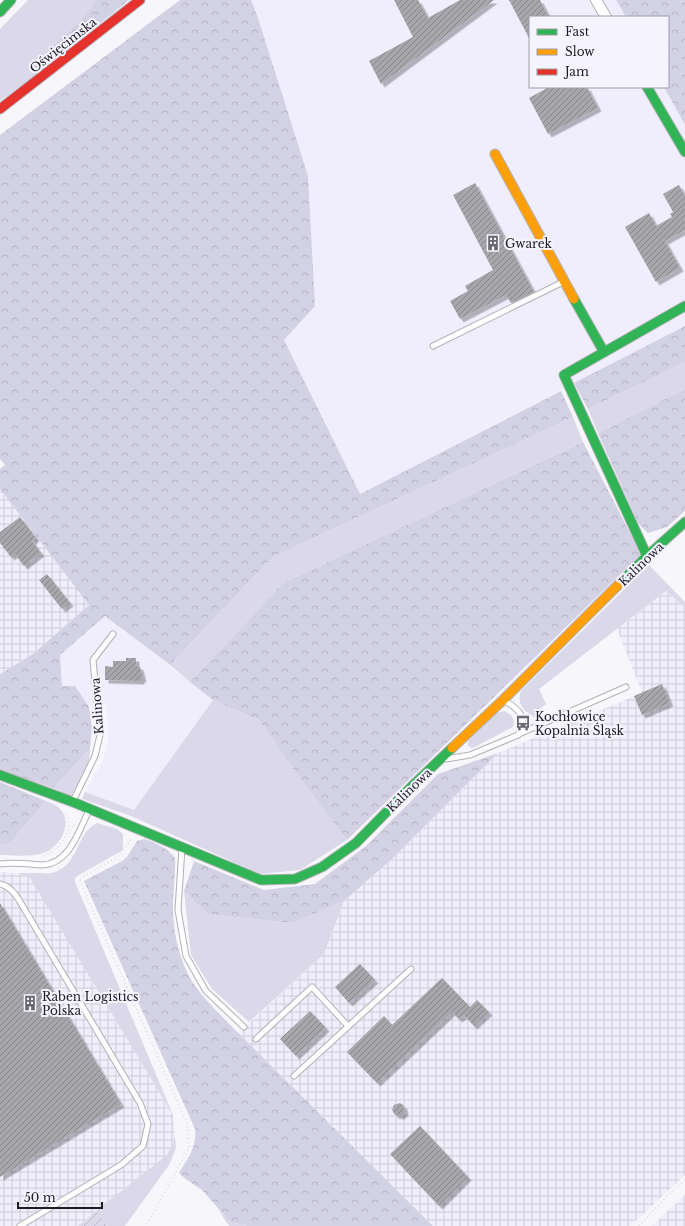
<svg xmlns="http://www.w3.org/2000/svg" width="685" height="1226" font-family="'Libre Baskerville',serif">
  <defs>
    <pattern id="industrial-grid" width="8" height="8" patternUnits="userSpaceOnUse"><rect width="8" height="8" fill="#f0eefc"/><path d="M0 4h8M4 0v8" fill="none" stroke="#cdccd8"/></pattern>
    <pattern id="forest-crowns" width="20" height="18" patternUnits="userSpaceOnUse"><rect width="20" height="18" fill="#d3d1e4"/><path d="M2 6a3 3 0 1 1 6 0M12 15a3 3 0 1 1 6 0" fill="none" stroke="#b5b3c3"/></pattern>
    <pattern id="garden-furrows" width="10" height="10" patternUnits="userSpaceOnUse"><rect width="10" height="10" fill="#dbd9e9"/><path d="M-1 1l2-2M0 10L10 0M9 11l2-2" fill="none" stroke="#bbbac8"/></pattern>
    <pattern id="building-hatch" width="6" height="6" patternUnits="userSpaceOnUse"><rect width="6" height="6" fill="#a6a6ab"/><path d="M-1 1l2-2M0 6l6-6M5 7l2-2" fill="none" stroke="#86868b"/></pattern>
    <filter id="shadow"><feDropShadow dx="3.5" dy="3.5" stdDeviation="0" flood-color="#0004"/></filter>
  </defs>
  <rect width="100%" height="100%" fill="#f6f6fb"/>
  <g fill="#f0eefc">
    <polygon points="251,0 616,0 626,17 530,17 530,87 664,87 685,125 685,326 360,494 284,339 315,305 258,18"/>
    <polygon points="105,616 213,700 134,811 85,792 103,761 108,741 107,705 97,704 89,707 75,686 62,686 60,655"/>
  </g>
  <g fill="url(#industrial-grid)">
    <polygon points="0,489 89,605 33,654 0,674"/>
    <polygon points="666,591 685,608 685,1175 630,1226 433,1226 238,1033 324,954 344,901 393,858 498,753 642,693 617,629"/>
    <polygon points="0,872 16,873 30,877 173,1115 175,1136 166,1157 78,1226 0,1226"/>
    <polygon points="685,1195 685,1226 652,1226"/>
  </g>
  <g fill="#dbd9e9">
    <polygon points="28,0 96,0 90,11 83,20 44,53 38,73 0,101 0,29"/>
    <polygon points="685,362 685,389 598,433 588,409"/>
    <polygon points="573,417 583,442 283,583 190,682 170,665 273,557"/>
    <path d="M 649,565 L 685,602 L 685,608 L 666,591 L 539,689 L 546,704 L 536,712 L 537,718 C 525,713 516,704 521,691 Z"/>
    <polygon points="213,700 259,720 299,777 347,840 300,870 260,874 131,816 82,799 85,792 134,810"/>
    <path d="M 504,711 C 511,714 516,719 513,727 L 475,747 L 472,748 L 468,746 L 468,741 L 496,713 Z"/>
    <path d="M 90,749 C 91,766 79,781 71,796 L 53,788 Z"/>
    <path d="M 46,801 C 52,803 60,807 63,813 C 71,827 59,846 46,852 C 32,858 15,855 0,855 L 0,845 L 10,843 Z"/>
    <path d="M 97,823 L 117,829 L 123,834 L 123,850 L 79,875 L 75,878 L 75,882 L 173,1115 L 30,878 L 17,873 C 25,873 33,873 41,873 C 44,873 48,874 51,873 C 79,868 75,833 97,823 Z"/>
    <polygon points="184,891 208,914 292,923 344,901 324,954 249,1022 212,989 191,955"/>
    <polygon points="175,1136 176,1148 169,1165 125,1226 108,1226 96,1211 167,1155"/>
    <path d="M 217,1208 C 228,1220 232,1222 247,1226 L 229,1226 Z"/>
  </g>
  <g fill="url(#forest-crowns)">
    <path d="M 96,0 L 129,0 L 38,73 L 35,66 L 37,60 C 57,40 82,25 96,0 Z"/>
    <polygon points="180,0 251,0 258,18 308,176 315,306 284,340 360,494 561,391 573,417 273,557 170,665 105,616 60,655 62,686 75,686 89,707 92,727 90,749 53,788 0,770 0,674 33,654 89,605 0,489 0,469 5,465 0,459 0,135"/>
    <polygon points="616,0 685,0 685,125 664,87 668,87 668,17 626,17"/>
    <polygon points="685,326 685,362 588,409 574,383"/>
    <polygon points="685,389 685,511 667,527 648,533 638,523 598,433"/>
    <polygon points="583,442 641,554 347,840 299,777 259,720 213,700 190,682 283,583"/>
    <polygon points="498,753 393,858 344,901 292,923 208,914 184,891 194,861 264,890 315,884 366,846 438,774"/>
    <polygon points="0,782 46,801 10,843 0,845"/>
    <path d="M 144,839 C 152,841 171,850 175,858 C 176,861 173,899 173,906 C 173,934 180,965 196,987 C 208,1004 224,1018 238,1033 L 433,1226 L 247,1226 L 232,1222 L 226,1217 L 202,1190 L 187,1180 L 179,1173 C 188,1158 197,1147 195,1129 L 84,881 L 122,861 L 127,857 L 137,841 Z"/>
  </g>
  <polygon fill="url(#garden-furrows)" points="96,1211 108,1226 78,1226"/>
  <g fill="url(#building-hatch)" filter="url(#shadow)">
    <polygon points="394,0 418,0 428,18 460,0 494,0 381,84 369,61 413,37"/>
    <polygon points="509,0 540,0 549,17 530,17 530,40"/>
    <polygon points="549,87 587,87 598,108 548,134 529,98"/>
    <polygon points="475,183 534,292 511,303 506,295 460,319 450,301 468,291 465,286 493,270 453,195"/>
    <polygon points="679,185 685,196 685,230 665,241 680,268 656,282 625,227 649,213 656,226 672,217 670,214 673,212 663,194"/>
    <polygon points="20,517 36,538 32,541 41,553 24,566 15,554 11,557 0,543 0,532"/>
    <polygon points="47,574 70,603 62,609 39,580"/>
    <polygon points="126,658 136,658 136,665 140,667 143,679 141,679 141,681 105,680 105,666 113,667 113,661 126,661"/>
    <polygon points="662,684 670,703 642,715 634,696"/>
    <polygon points="0,903 121,1104 0,1177"/>
    <polygon points="360,964 375,980 349,1003 335,987"/>
    <polygon points="442,978 470,1007 477,1000 489,1012 474,1026 464,1015 459,1019 452,1012 377,1083 347,1052 384,1016 392,1025"/>
    <polygon points="310,1011 326,1028 296,1056 280,1039"/>
    <polygon points="400,1103 404,1106 405,1112 401,1116 395,1115 392,1110 394,1105"/>
    <polygon points="420,1126 468,1177 439,1206 390,1154"/>
  </g>
  <g fill="none" stroke-linecap="round" stroke-linejoin="round">
    <g stroke="#b2b1b7" stroke-width="7">
      <g id="lane">
        <polyline points="433,346 563,282"/>
        <polyline points="519,734 626,687"/>
        <path d="M 446,759 L 470,755 L 518,735 C 529,719 519,709 505,701"/>
        <polyline points="73,801 95,756 100,735 93,660 113,634"/>
        <polyline points="182,848 178,910 186,956 206,991 244,1027"/>
        <path d="M 0,864 C 13,862 27,864 41,865 C 69,865 79,831 89,810"/>
        <path d="M 0,884 C 9,886 14,892 19,900 L 140,1103 L 148,1124 L 143,1146 L 121,1165 L 20,1226"/>
        <polyline points="256,1039 312,987 348,1026"/>
        <polyline points="294,1076 411,969"/>
      </g>
    </g>
    <g stroke="#b2b1b7" stroke-width="12">
      <polyline id="street" points="596,0 606,17"/>
    </g>
    <g stroke="#b2b1b7" stroke-width="11">
      <g id="fast">
        <polyline points="0,12 11,0"/>
        <polyline points="647,87 685,152"/>
        <polyline points="574,299 604,352"/>
        <polyline points="647,556 564,375 685,306"/>
        <polyline points="620,583 647,556 685,522"/>
        <polyline points="0,775 73,802 261,880 295,879 322,867 356,843 412,786 452,748"/>
      </g>
    </g>
    <g stroke="#b2b1b7" stroke-width="11">
      <g id="slow">
        <polyline points="495,154 574,299"/>
        <polyline points="452,748 503,700 620,583"/>
      </g>
    </g>
    <g stroke="#b2b1b7" stroke-width="11">
      <polyline id="jam" points="0,109 140,0"/>
    </g>
    <g stroke="#e0e0e2" stroke-width="2" stroke-dasharray="1 3" stroke-linecap="butt">
      <polyline points="131,840 116,858 79,879 187,1123 189,1148 146,1226"/>
      <path d="M 44,856 C 60,848 75,831 66,813"/>
      <polyline points="639,1226 668,1195 685,1180"/>
    </g>
    <use href="#lane" stroke="#fefefe" stroke-width="5"/>
    <use href="#street" stroke="#fefefe" stroke-width="10"/>
    <use href="#fast" stroke="#30b455" stroke-width="9"/>
    <use href="#slow" stroke="#ff9f0a" stroke-width="9"/>
    <use href="#jam" stroke="#e5322d" stroke-width="9"/>
  </g>
  <defs>
    <g id="building-bare" transform="scale(1.2)"><path d="M-4-6H4V6H1V3H-1V6H-4ZM-2.5-4.3h1.7v1.8h-1.7ZM.8-4.3h1.7v1.8H.8ZM-2.5-1h1.7V.8h-1.7ZM.8-1h1.7V.8H.8Z" fill="#68686e" stroke="#f4f3fe" stroke-width="2.5" paint-order="stroke"/></g>
    <g id="bus-bare" transform="scale(1.2)"><path d="M-5-6H5V4H4V6H2V4H-2V6H-4V4H-5ZM-3.5-4V0h7V-4ZM-3.5 1.2v1.5H-2V1.2ZM2 1.2v1.5H3.5V1.2Z" fill="#68686e" stroke="#f4f3fe" stroke-width="2.5" paint-order="stroke"/></g>
  </defs>
  <g fill-rule="evenodd">
    <use href="#building-bare" x="493" y="243"/>
    <use href="#bus-bare" x="523" y="723"/>
    <use href="#building-bare" x="30" y="1003"/>
  </g>
  <g text-anchor="middle" dominant-baseline="central" stroke-width="4" stroke-linejoin="round" paint-order="stroke">
    <g font-size="12" fill="#1c1c22" stroke="#f4f3fe">
      <text transform="translate(63 45) rotate(-38)">Oświęcimska</text>
      <text transform="translate(641 564) rotate(-44)">Kalinowa</text>
      <text transform="translate(97 706) rotate(-94)">Kalinowa</text>
      <text transform="translate(409 790) rotate(-44)">Kalinowa</text>
    </g>
    <g font-size="12" fill="#1c1c22" stroke="#f4f3fe" text-anchor="start">
      <text x="505" y="243">Gwarek</text>
      <text x="535" y="716">Kochłowice<tspan x="535" dy="14">Kopalnia Śląsk</tspan></text>
      <text x="42" y="996">Raben Logistics<tspan x="42" dy="14">Polska</tspan></text>
    </g>
  </g>
  <rect x="529" y="16" width="140" height="72" fill="#f4f3fe" stroke="#9e9da6"/>
  <rect x="537" y="29" width="20" height="6" fill="#30b455" stroke="#9e9da6"/>
  <text x="565" y="36" font-size="12" fill="#1c1c22">Fast</text>
  <rect x="537" y="49" width="20" height="6" fill="#ff9f0a" stroke="#9e9da6"/>
  <text x="565" y="56" font-size="12" fill="#1c1c22">Slow</text>
  <rect x="537" y="69" width="20" height="6" fill="#e5322d" stroke="#9e9da6"/>
  <text x="565" y="76" font-size="12" fill="#1c1c22">Jam</text>
  <path d="M18 1202v6h84v-6" fill="none" stroke="#1c1c22" stroke-width="2"/>
  <text x="24" y="1202" font-size="12" fill="#1c1c22" stroke="#f4f3fe" stroke-width="3" paint-order="stroke">50 m</text>
</svg>
